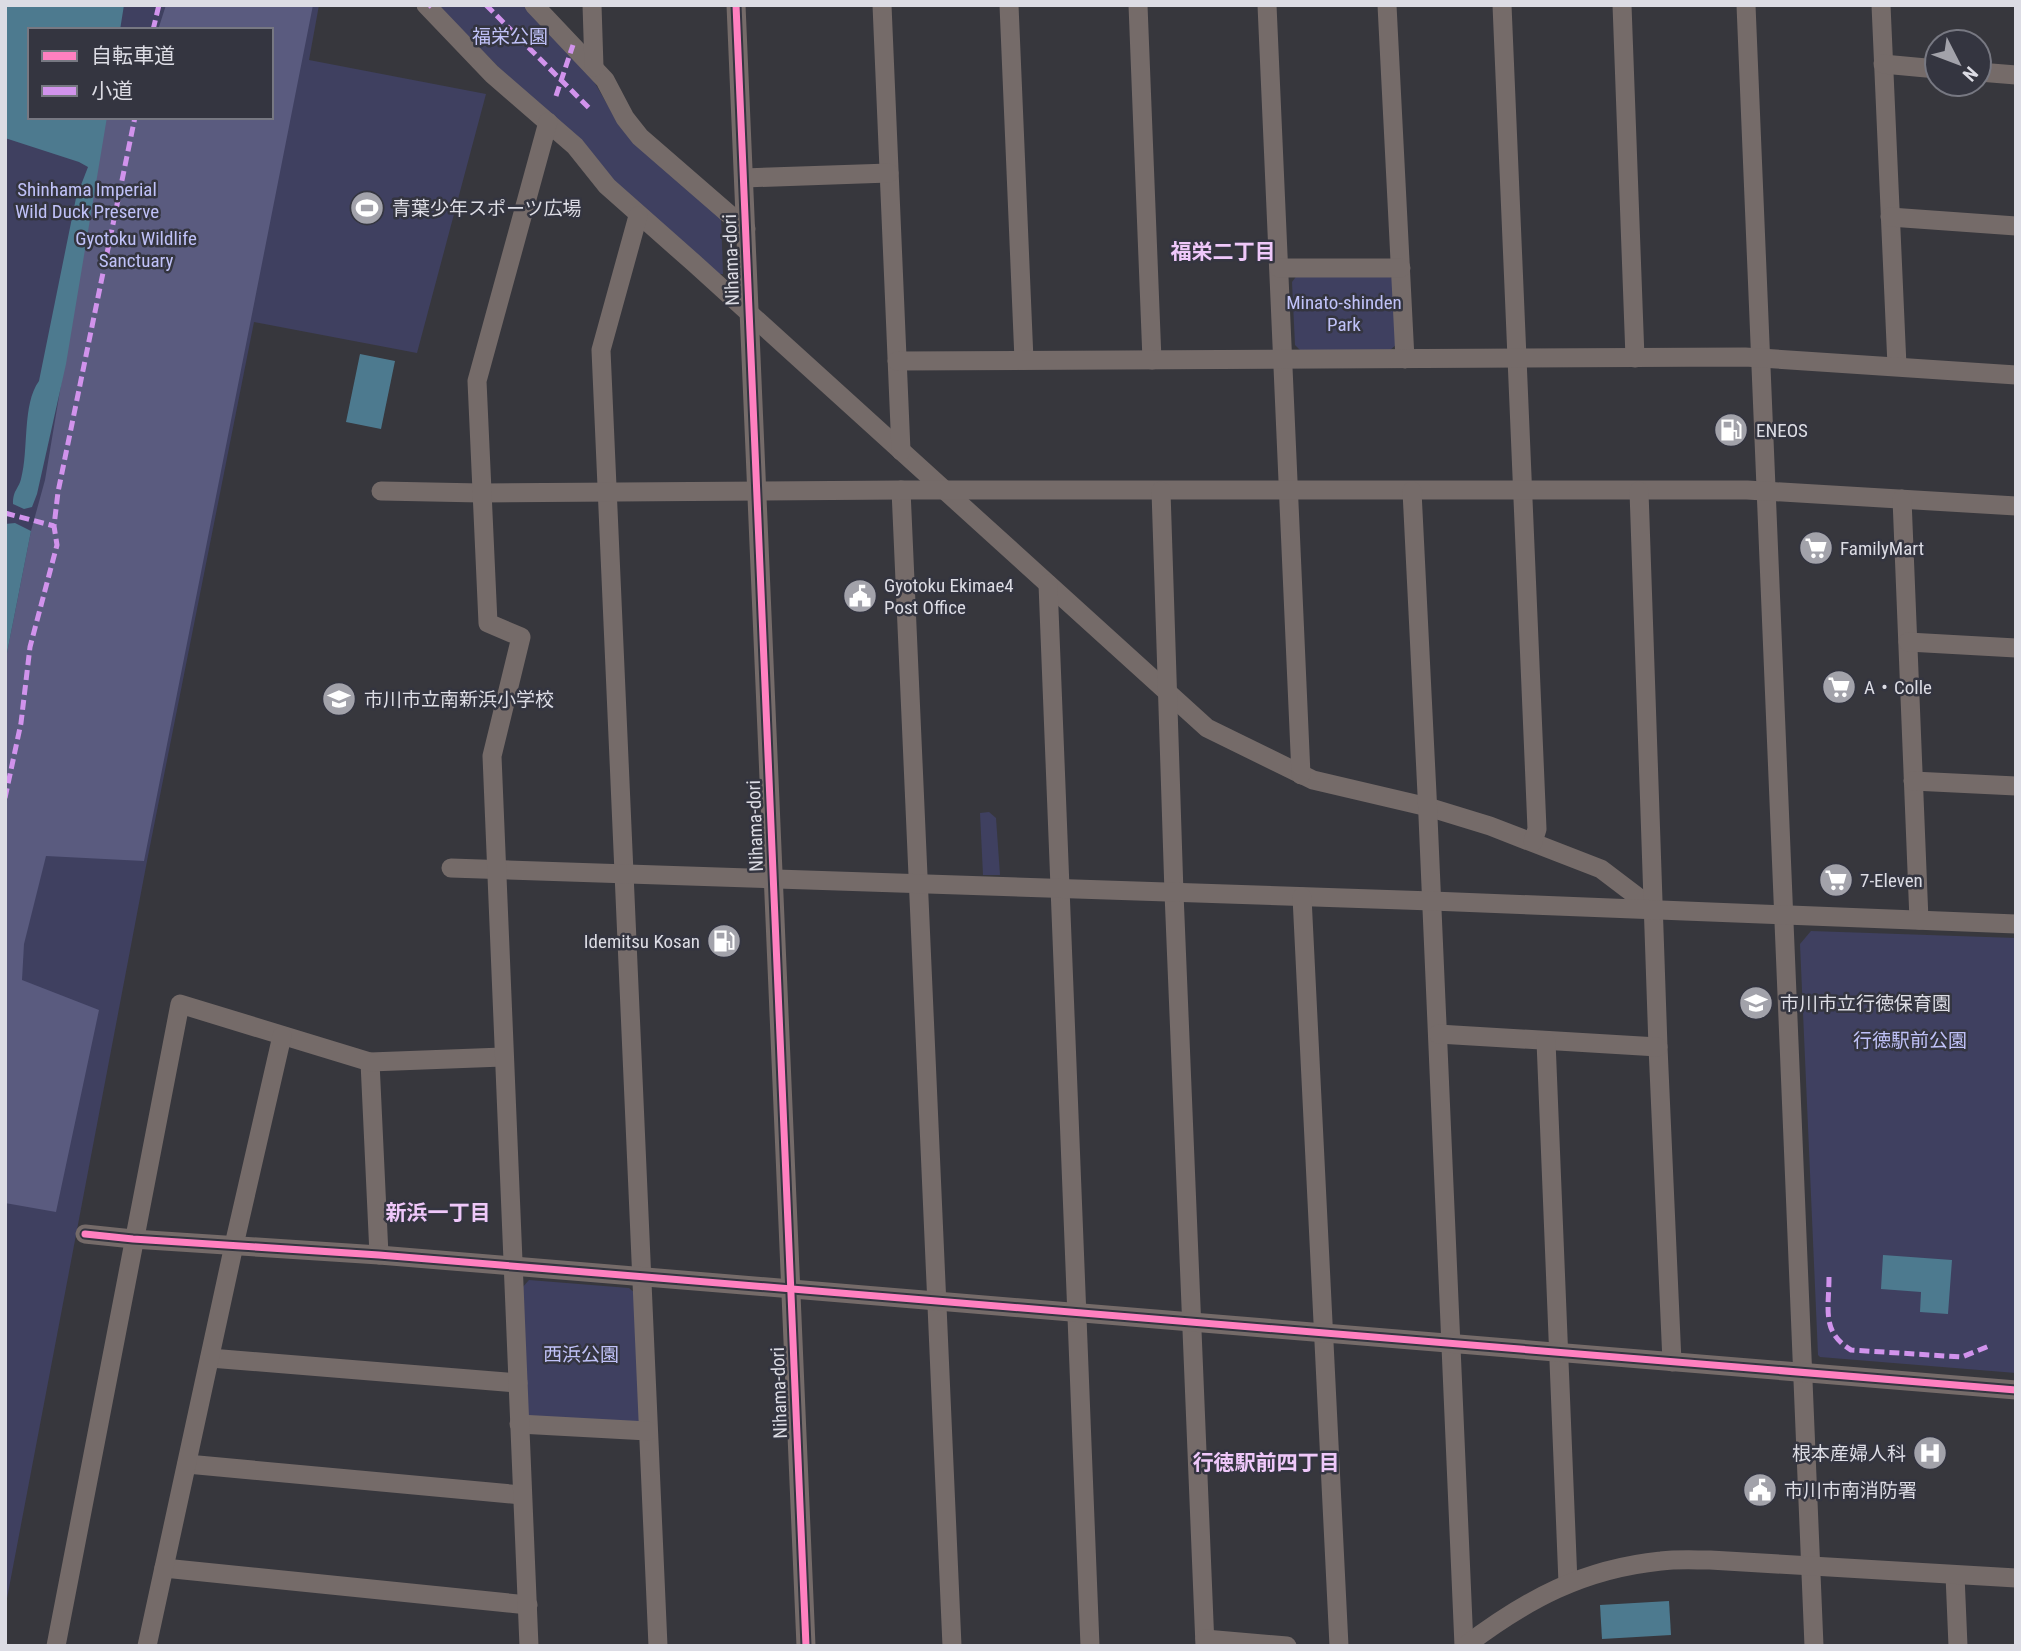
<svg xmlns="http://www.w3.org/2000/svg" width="2021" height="1651" font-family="'Roboto Condensed','Noto Sans JP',sans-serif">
  <rect width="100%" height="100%" fill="#37373d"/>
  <g fill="#3f4060" fill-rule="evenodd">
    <path d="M 5,5 L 319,5 L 309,60 L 486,94 L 417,353 L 254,322 L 147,861 L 5,1609 ZM 30,30 L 271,30 L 271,117 L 30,117 Z"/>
    <polygon points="437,5 523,5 592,78 618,123 721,216 723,274 716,274 619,189"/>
    <polygon points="1298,274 1388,275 1394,280 1397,344 1390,350 1300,350 1295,345 1292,282"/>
    <polygon points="989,812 996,818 1000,875 983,875 980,813"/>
    <polygon points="1811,931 2016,938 2016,1373 1820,1357 1818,1355 1800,944"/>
    <polygon points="529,1280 629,1288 636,1294 641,1419 636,1424 532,1419 526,1413 522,1288"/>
  </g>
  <polygon fill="#5a5b7f" points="166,5 313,5 144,861 46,856 24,944 22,980 99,1010 56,1212 5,1203 5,663 31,531 45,480 106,117 271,117 271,30 158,30"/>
  <g fill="#4d7a8f">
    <path d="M 10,5 L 124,5 L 120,30 L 30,30 L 30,117 L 107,117 L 66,364 L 37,494 L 32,507 L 24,509 L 13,504 C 13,490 18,490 21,479 C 29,450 22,404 39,381 L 76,198 L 88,167 L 79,162 L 5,138 L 5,7 Z"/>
    <polygon points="360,354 395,361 381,429 346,422"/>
    <polygon points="15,523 31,531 5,663 5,524"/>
    <polygon points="1883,1255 1952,1260 1948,1314 1920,1312 1921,1292 1881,1289"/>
    <polygon points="1669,1601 1671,1635 1602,1639 1600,1605"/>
  </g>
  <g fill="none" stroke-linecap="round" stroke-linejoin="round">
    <g stroke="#756b69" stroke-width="19">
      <polyline points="426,5 492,74 575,146 607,186 694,263 1207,728 1313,780 1428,807 1490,826 1601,869 1655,910"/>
      <polyline points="534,5 605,80 625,118 640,137 746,229"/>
      <polyline points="592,5 594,67"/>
      <polyline points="736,5 806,1646"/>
      <polyline points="882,5 901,451"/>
      <polyline points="1009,5 1024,360"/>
      <polyline points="1138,5 1152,360"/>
      <polyline points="1267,5 1301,775"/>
      <polyline points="1387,5 1405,359"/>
      <polyline points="1502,5 1537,829 1533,842"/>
      <polyline points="1622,5 1635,358"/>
      <polyline points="1746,5 1814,1646"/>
      <polyline points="1881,5 1897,366"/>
      <polyline points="1883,64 1937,69"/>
      <polyline points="1979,72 2016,75"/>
      <polyline points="744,178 889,173"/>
      <polyline points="638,216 601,350 658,1646"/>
      <polyline points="1890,217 2016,226"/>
      <polyline points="1279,268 1401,268"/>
      <polyline points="897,361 1745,357 2016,375"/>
      <polyline points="901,490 952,1646"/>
      <polyline points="381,491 481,493 901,490 1747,490 2016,506"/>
      <polyline points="1161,491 1174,893 1205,1646"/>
      <polyline points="1412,491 1427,794 1464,1646"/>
      <polyline points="1639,491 1658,1047 1672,1362"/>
      <polyline points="1902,499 1919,920"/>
      <polyline points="1048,584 1090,1646"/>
      <polyline points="1908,642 2016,648"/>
      <polyline points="1913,781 2016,786"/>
      <polyline points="451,868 1432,901 2016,924"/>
      <polyline points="1302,897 1339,1646"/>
      <polyline points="1438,1034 1658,1047"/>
      <polyline points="1546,1041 1568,1583"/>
      <polyline points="370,1062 379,1255"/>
      <polyline points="85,1234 133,1239 379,1255 2016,1390"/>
      <polyline points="210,1358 518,1383"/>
      <polyline points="519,1424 648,1431"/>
      <polyline points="187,1464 522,1495"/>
      <polyline points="164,1568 528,1605"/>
      <polyline points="1955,1575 1958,1646"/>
      <polyline points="1205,1639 1287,1646"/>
      <polyline points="56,1646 180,1004 370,1062 503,1057"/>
      <polyline points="147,1646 234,1245 282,1036"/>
      <polyline points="529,1646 492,756 521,637 488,623 477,381 548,122"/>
      <path d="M 1465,1646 C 1527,1599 1583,1569 1661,1561 C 1677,1559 1694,1560 1710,1560 L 2016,1578"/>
    </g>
    <g stroke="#d193ec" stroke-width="5" stroke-dasharray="10 5" stroke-linecap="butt">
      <polyline points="486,5 590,109"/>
      <polyline points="428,7 430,5"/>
      <polyline points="153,30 159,5"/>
      <polyline points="556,96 573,45"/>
      <polyline points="5,513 54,526"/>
      <polyline points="5,798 21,723 30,647 57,545 54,526 58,492 135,117"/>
      <path d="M 1829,1277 C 1829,1309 1821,1332 1851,1350 L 1962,1357 L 1989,1346"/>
    </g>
    <g stroke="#343540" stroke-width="11">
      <g id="cycleway">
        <polyline points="736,5 806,1646"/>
        <polyline points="85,1234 133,1239 379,1255 2016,1390"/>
      </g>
    </g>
    <use href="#cycleway" stroke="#ff80c0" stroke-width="7"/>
  </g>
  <defs>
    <g id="stadium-disc" transform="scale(1.75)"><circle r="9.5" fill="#a2a2aa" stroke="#343540"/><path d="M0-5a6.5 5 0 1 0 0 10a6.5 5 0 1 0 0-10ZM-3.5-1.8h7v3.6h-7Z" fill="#fff"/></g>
    <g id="fuel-disc" transform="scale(1.75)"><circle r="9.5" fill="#a2a2aa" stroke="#343540"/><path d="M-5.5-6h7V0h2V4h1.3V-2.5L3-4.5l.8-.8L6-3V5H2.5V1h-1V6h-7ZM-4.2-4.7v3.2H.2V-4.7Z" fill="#fff"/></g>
    <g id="supermarket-disc" transform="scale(1.75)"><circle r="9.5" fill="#a2a2aa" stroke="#343540"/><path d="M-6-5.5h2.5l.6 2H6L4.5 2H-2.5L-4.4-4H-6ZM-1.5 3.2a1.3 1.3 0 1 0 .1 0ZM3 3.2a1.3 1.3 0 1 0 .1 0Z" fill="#fff"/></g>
    <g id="civic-disc" transform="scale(1.75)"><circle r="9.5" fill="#a2a2aa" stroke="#343540"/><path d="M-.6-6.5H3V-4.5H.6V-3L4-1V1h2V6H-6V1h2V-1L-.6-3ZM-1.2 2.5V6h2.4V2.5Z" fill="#fff"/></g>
    <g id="school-disc" transform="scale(1.75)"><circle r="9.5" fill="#a2a2aa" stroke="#343540"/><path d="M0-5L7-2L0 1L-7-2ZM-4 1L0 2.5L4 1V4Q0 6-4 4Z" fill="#fff"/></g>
    <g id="hospital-disc" transform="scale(1.75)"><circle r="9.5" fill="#a2a2aa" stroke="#343540"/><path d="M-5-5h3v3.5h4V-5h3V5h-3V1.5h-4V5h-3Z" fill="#fff"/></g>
  </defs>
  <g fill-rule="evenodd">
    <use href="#stadium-disc" x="367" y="208"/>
    <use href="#fuel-disc" x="1731" y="430"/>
    <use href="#supermarket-disc" x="1816" y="548"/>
    <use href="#civic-disc" x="860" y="596"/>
    <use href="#supermarket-disc" x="1839" y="687"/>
    <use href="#school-disc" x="339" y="699"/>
    <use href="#supermarket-disc" x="1836" y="880"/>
    <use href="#fuel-disc" x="724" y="941"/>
    <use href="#school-disc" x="1756" y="1003"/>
    <use href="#hospital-disc" x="1930" y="1453"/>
    <use href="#civic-disc" x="1760" y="1490"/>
  </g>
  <g text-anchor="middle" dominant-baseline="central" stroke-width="5" stroke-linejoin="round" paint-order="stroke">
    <g font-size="19" fill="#c0c2f8" stroke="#343540">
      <text x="510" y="36">福栄公園</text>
      <text x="87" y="189">Shinhama Imperial<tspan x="87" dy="22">Wild Duck Preserve</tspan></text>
      <text x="136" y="238">Gyotoku Wildlife<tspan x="136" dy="22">Sanctuary</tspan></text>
      <text x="1344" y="302">Minato-shinden<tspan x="1344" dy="22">Park</tspan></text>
      <text x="1910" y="1040">行徳駅前公園</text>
      <text x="581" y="1354">西浜公園</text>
    </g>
    <g font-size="19" fill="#dcdce4" stroke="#343540" text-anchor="start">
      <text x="392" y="208">青葉少年スポーツ広場</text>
      <text x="1756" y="430">ENEOS</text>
      <text x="1840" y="548">FamilyMart</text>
      <text x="884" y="585">Gyotoku Ekimae4<tspan x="884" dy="22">Post Office</tspan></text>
      <text x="1864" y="687">A・Colle</text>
      <text x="364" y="699">市川市立南新浜小学校</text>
      <text x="1860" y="880">7-Eleven</text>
      <text x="700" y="941" text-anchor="end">Idemitsu Kosan</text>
      <text x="1780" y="1003">市川市立行徳保育園</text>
      <text x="1906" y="1453" text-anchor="end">根本産婦人科</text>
      <text x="1784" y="1490">市川市南消防署</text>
    </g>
    <g font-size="19" fill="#dcdce4" stroke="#343540">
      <text transform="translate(731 260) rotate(-92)">Nihama-dori</text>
      <text transform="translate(755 826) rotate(-92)">Nihama-dori</text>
      <text transform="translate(779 1393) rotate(-92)">Nihama-dori</text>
    </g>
    <g font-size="21" font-weight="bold" fill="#efc8fa" stroke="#343540">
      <text x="1223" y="252">福栄二丁目</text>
      <text x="438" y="1213">新浜一丁目</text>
      <text x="1266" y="1463">行徳駅前四丁目</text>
    </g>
  </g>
  <rect width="2021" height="1651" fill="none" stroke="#dcdce4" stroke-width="14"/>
  <rect x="28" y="28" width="245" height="91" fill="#343540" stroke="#777882" stroke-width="2"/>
  <rect x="42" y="51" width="35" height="10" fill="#ff80c0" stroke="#777882" stroke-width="2"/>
  <text x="91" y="63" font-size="21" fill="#dcdce4">自転車道</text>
  <rect x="42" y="86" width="35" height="10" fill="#d193ec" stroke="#777882" stroke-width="2"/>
  <text x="91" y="98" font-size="21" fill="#dcdce4">小道</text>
  <g transform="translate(1958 63) rotate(132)"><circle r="33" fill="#343540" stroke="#777882" stroke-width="2"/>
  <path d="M0-5L12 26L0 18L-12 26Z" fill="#a2a2aa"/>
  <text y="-10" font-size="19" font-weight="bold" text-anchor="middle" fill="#dcdce4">N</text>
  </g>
</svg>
